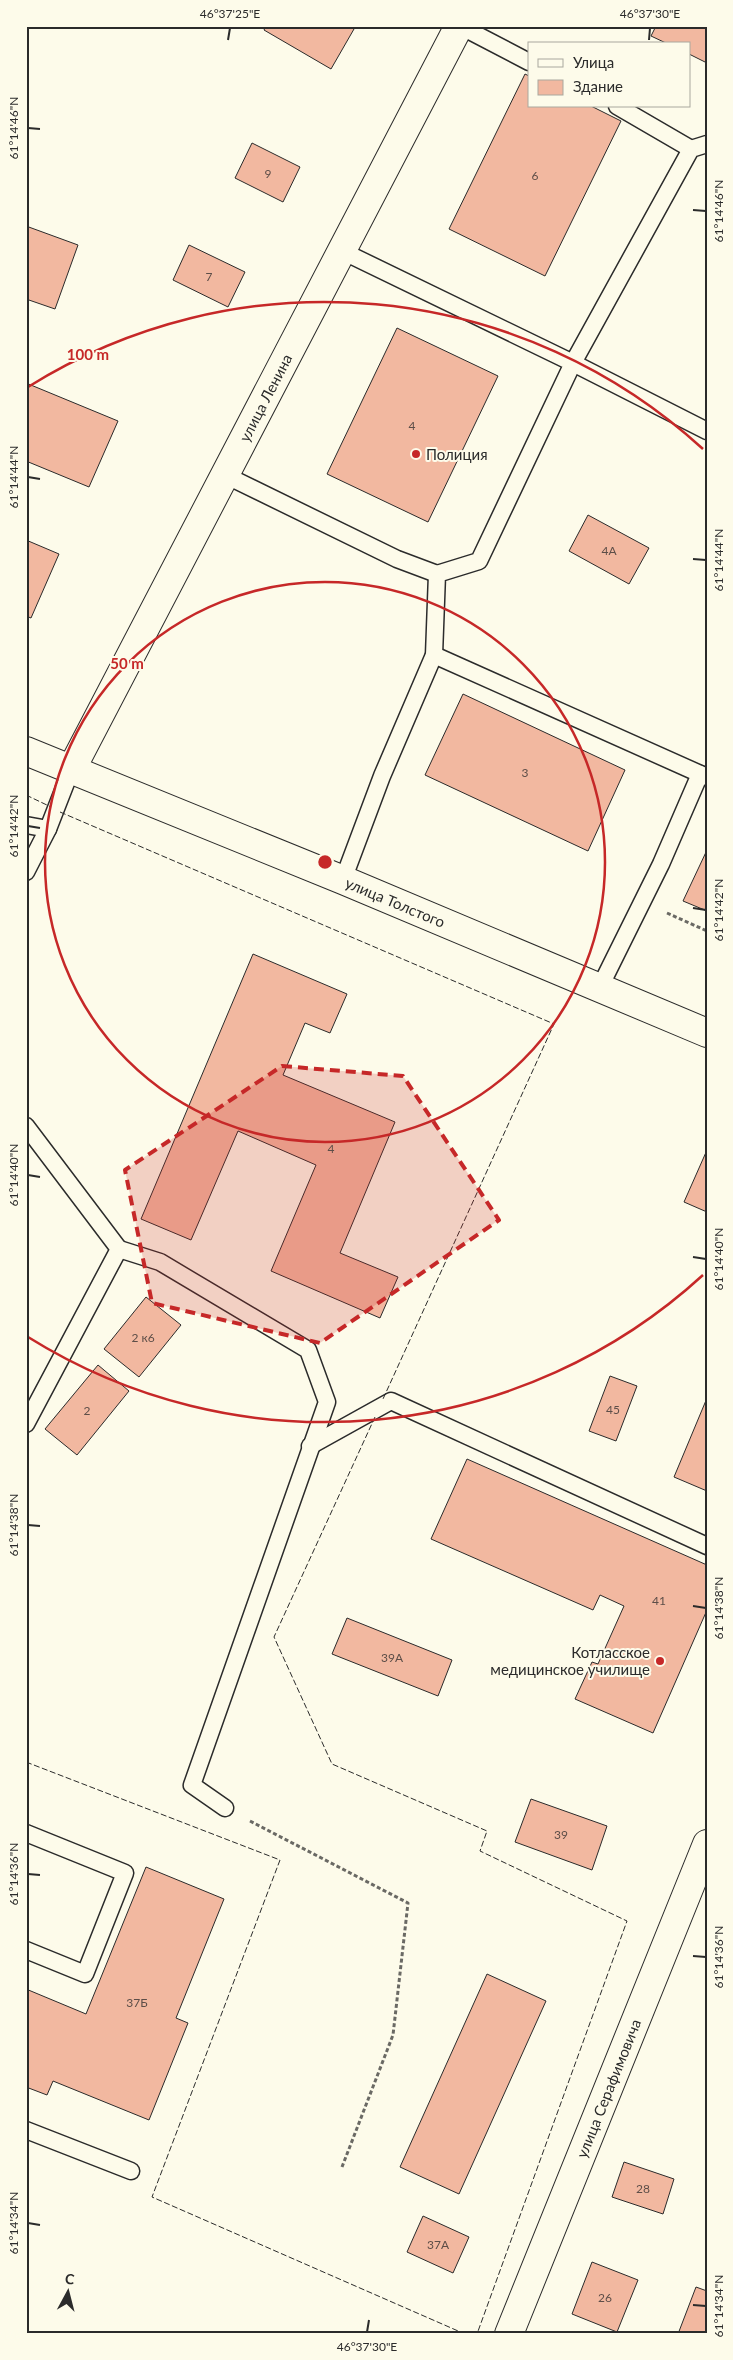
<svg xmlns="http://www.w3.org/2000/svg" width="733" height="2360" font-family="Lato,sans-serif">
  <rect width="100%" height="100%" fill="#fdfbea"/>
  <g fill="#f2b8a0" stroke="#2b2b2b">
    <polygon points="266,26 349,26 354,29 331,69 264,30"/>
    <polygon points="656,26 707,26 707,63 689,54 689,44 668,44 651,36"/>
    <polygon points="525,74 529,76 529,106 591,106 621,121 545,276 449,229"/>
    <polygon points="252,143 300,167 283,202 235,178"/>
    <polygon points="26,226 78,245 55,309 26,299"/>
    <polygon points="189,245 245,272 228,307 173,280"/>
    <polygon points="397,328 498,376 428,522 327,474"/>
    <polygon points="26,383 118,421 89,487 26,461"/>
    <polygon points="588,515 649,548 629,584 569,551"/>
    <polygon points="26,540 59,554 31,618 26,616"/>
    <polygon points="463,694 625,770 588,851 425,775"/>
    <polygon points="707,850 707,911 683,901"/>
    <polygon points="253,954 347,994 330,1033 305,1023 283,1075 395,1122 340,1253 398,1277 380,1318 271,1271 316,1165 238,1131 191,1240 141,1219"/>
    <polygon points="707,1150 707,1212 684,1202"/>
    <polygon points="146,1297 181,1325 139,1377 104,1349"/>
    <polygon points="98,1365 129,1391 77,1455 45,1429"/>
    <polygon points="610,1376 637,1386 616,1441 589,1431"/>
    <polygon points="707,1398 707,1491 674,1477"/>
    <polygon points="467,1459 707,1565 707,1610 653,1733 575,1699 592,1662 598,1664 624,1606 600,1595 593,1610 431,1539"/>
    <polygon points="347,1618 452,1660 438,1696 332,1654"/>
    <polygon points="531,1799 607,1826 592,1870 515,1842"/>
    <polygon points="146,1867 224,1899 176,2018 188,2023 149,2120 53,2081 47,2095 26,2087 26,1989 86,2014"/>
    <polygon points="487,1974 546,2001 459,2194 400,2167"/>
    <polygon points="624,2162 674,2179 663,2214 612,2197"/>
    <polygon points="423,2216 469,2237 453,2273 407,2252"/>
    <polygon points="592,2262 638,2280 617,2332 572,2314"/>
    <polygon points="696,2287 707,2291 707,2334 678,2334"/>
  </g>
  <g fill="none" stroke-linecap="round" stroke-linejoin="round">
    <g stroke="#2b2b2b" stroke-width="19">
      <g id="service">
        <polyline points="460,26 529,62"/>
        <polyline points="617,106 691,149"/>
        <polyline points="707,144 691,149 573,363 707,431"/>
        <polyline points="342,251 573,363 479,561 437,574 434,655 382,776 343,880"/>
        <polyline points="225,475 397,559 437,574"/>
        <polyline points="434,655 707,777"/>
        <polyline points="26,825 48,829"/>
        <polyline points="26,872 48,829 71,770"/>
        <polyline points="600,987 661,864 700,774"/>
        <polyline points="26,1126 119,1249 26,1424"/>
        <polyline points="119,1249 160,1262 308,1350 327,1402 192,1785 225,1808"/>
        <polyline points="310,1446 391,1401 707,1546"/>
        <polyline points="26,1833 125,1873 85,1974 26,1950"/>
        <polyline points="26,2130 131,2171"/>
      </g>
    </g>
    <g stroke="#2b2b2b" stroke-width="30">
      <g id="minor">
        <path id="s1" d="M 509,2334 L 707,1844"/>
      </g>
    </g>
    <g stroke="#2b2b2b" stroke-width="30">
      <g id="tertiary">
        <path id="s2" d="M 26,751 L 343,880 L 707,1033"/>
        <path id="s3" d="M 71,770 L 459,26"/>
      </g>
    </g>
    <g stroke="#6a6964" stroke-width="3" stroke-dasharray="4 2.5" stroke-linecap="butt">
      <polyline points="667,913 707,931"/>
      <polyline points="250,1821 408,1903 393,2035 342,2167"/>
    </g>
    <use href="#service" stroke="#fdfbea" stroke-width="16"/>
    <use href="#minor" stroke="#fdfbea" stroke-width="28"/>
    <use href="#tertiary" stroke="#fdfbea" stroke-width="28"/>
    <g stroke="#2b2b2b" stroke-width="1" stroke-dasharray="6 2.5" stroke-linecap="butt">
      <polyline points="26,795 51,807"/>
      <polyline points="60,812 554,1024 383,1399"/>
      <polyline points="375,1417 274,1637 332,1764 487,1831 480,1851 627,1921 477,2334"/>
      <polyline points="26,1762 280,1860 152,2197 465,2334"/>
    </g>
  </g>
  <path fill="#c62828" fill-opacity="0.2" stroke="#c62828" stroke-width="4" stroke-dasharray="10 6" stroke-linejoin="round" d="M 282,1066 L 403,1076 L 499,1220 L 320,1343 L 152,1303 L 125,1170 Z"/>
  <path fill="none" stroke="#2b2b2b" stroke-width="2" d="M 228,40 L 230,28M 649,40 L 650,28M 28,128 L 40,129M 693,210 L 706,211M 28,477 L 40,479M 693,559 L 706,560M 28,826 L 40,828M 693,908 L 706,910M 28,1175 L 40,1177M 693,1257 L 706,1259M 28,1525 L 40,1526M 693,1606 L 706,1608M 28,1874 L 40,1875M 693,1956 L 706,1957M 28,2223 L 40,2225M 693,2305 L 706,2306M 367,2332 L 369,2320"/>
  <g fill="none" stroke="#c62828" stroke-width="2.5">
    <circle cx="325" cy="862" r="280"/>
    <path d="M703 1275A560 560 0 0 1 28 1337M28 387A560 560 0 0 1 703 449"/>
  </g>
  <g fill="#c62828" stroke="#fdfbea" stroke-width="2">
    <circle cx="416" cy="454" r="5"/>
    <circle cx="660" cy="1661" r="5"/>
  </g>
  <g text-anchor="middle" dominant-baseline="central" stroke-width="4" stroke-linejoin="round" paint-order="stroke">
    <g font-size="12" fill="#5d4e48">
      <text x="268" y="173">9</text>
      <text x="535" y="175">6</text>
      <text x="209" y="276">7</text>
      <text x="412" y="425">4</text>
      <text x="609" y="550">4А</text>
      <text x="525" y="772">3</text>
      <text x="331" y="1148">4</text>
      <text x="143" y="1337">2 к6</text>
      <text x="613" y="1409">45</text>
      <text x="87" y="1410">2</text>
      <text x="659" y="1600">41</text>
      <text x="392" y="1657">39А</text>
      <text x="561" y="1834">39</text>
      <text x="137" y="2002">37Б</text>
      <text x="643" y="2188">28</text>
      <text x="438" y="2244">37А</text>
      <text x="605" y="2297">26</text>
    </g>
    <g font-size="15" fill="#2b2b2b" stroke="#fdfbea">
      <text stroke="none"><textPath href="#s3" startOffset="420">улица Ленина</textPath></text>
      <text stroke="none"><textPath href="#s2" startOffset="399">улица Толстого</textPath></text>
      <text stroke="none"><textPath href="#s1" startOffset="265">улица Серафимовича</textPath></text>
    </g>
    <g font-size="15" fill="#2b2b2b" stroke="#fdfbea" text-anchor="start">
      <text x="426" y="454">Полиция</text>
      <text x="650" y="1652" text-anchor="end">Котласское<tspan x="650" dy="17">медицинское училище</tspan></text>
    </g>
  </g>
  <circle cx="325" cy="862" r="8" fill="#c62828" stroke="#fdfbea" stroke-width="2.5"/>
  <g font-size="15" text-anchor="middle" font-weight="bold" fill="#c62828" stroke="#fdfbea" stroke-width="4" stroke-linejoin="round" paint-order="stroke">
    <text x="88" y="360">100 m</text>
    <text x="127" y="669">50 m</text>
  </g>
  <rect width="733" height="2360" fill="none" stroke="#fdfbea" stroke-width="55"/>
  <rect x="528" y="42" width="162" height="65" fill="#fdfbea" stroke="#a9a89e"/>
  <rect x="538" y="59" width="25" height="8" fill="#fdfbea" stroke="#a9a89e"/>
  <text x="573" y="68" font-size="15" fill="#2b2b2b">Улица</text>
  <rect x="538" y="80" width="25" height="15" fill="#f2b8a0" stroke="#a9a89e"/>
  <text x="573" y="92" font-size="15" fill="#2b2b2b">Здание</text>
  <g transform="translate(68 2292) rotate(7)" stroke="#fdfbea" stroke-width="4" paint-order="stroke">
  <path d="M0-4L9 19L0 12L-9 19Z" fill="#2b2b2b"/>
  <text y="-8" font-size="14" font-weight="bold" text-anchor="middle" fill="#2b2b2b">С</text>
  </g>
  <rect x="28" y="28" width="678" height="2304" fill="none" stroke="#2b2b2b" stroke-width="2"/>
  <g font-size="12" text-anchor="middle" fill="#2b2b2b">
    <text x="230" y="18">46°37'25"E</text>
    <text x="650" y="18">46°37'30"E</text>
    <text transform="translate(14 128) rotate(-90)" y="4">61°14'46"N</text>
    <text transform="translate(719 211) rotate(-90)" y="4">61°14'46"N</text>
    <text transform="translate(14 477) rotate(-90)" y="4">61°14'44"N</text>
    <text transform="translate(719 560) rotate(-90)" y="4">61°14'44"N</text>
    <text transform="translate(14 826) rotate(-90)" y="4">61°14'42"N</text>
    <text transform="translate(719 910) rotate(-90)" y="4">61°14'42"N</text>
    <text transform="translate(14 1175) rotate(-90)" y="4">61°14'40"N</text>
    <text transform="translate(719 1259) rotate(-90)" y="4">61°14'40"N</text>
    <text transform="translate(14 1525) rotate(-90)" y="4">61°14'38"N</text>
    <text transform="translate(719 1608) rotate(-90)" y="4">61°14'38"N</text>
    <text transform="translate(14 1874) rotate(-90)" y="4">61°14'36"N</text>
    <text transform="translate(719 1957) rotate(-90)" y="4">61°14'36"N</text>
    <text transform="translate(14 2223) rotate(-90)" y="4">61°14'34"N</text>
    <text transform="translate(719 2306) rotate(-90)" y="4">61°14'34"N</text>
    <text x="367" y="2351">46°37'30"E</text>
  </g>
</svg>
